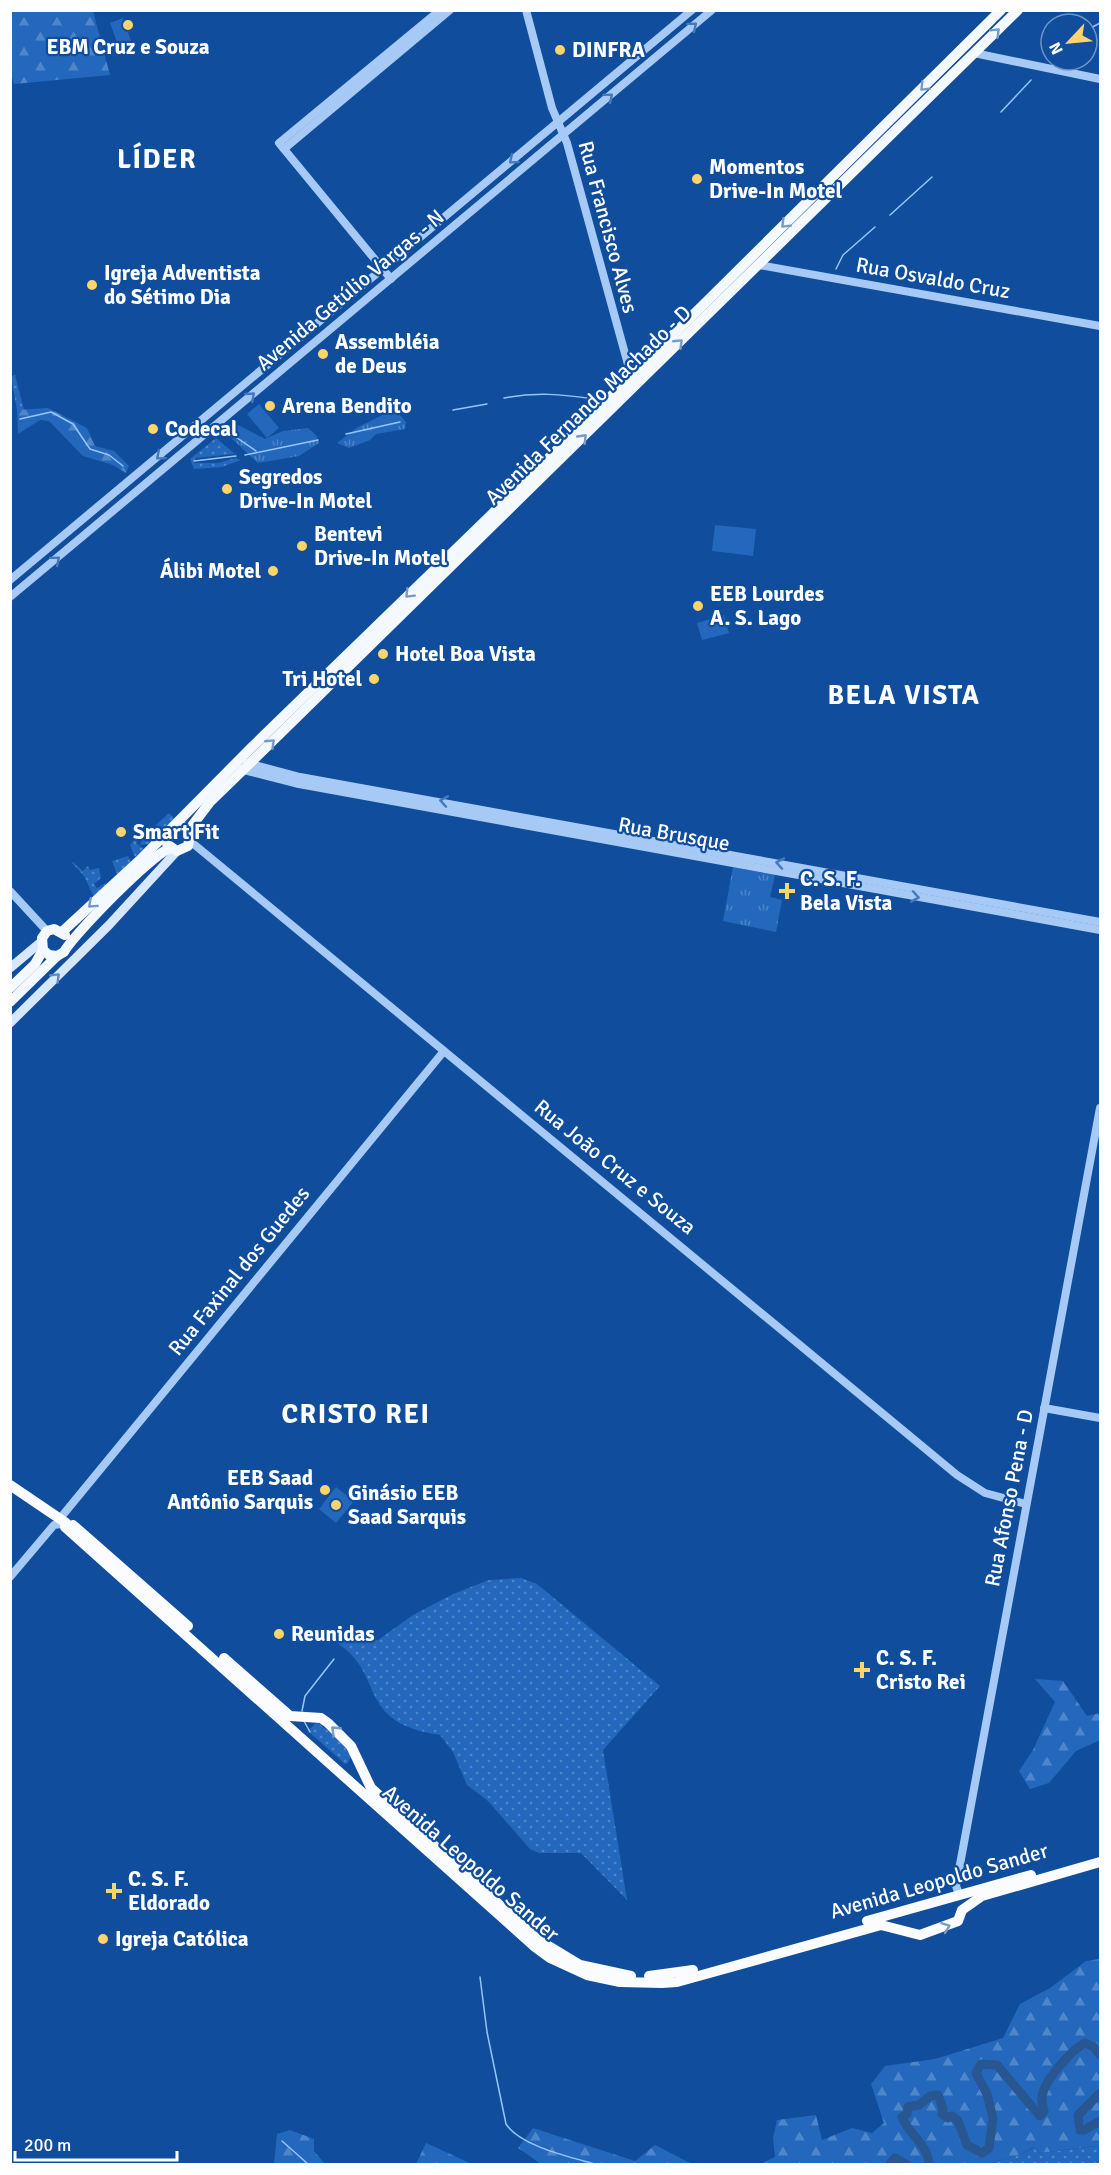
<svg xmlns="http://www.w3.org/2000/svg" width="1111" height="2175" font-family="Signika,sans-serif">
  <defs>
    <pattern id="grass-dots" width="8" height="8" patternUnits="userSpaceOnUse" patternTransform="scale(1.5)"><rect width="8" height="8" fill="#2368bc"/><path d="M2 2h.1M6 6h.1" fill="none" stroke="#4f86c9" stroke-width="1.8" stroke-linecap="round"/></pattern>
    <pattern id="forest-firs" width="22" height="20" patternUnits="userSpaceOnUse" patternTransform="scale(1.5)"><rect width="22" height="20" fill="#2368bc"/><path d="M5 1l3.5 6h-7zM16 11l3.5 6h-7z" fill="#4f86c9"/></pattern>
    <pattern id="park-tufts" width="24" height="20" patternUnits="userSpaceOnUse" patternTransform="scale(1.5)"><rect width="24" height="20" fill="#2368bc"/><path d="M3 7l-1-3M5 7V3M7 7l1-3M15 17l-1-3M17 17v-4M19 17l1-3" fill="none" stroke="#4f86c9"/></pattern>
  </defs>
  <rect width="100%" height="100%" fill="#104e9d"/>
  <g fill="url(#grass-dots)">
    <polygon points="15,375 24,410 17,410 11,377"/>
    <polygon points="216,438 235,454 195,458 194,463 218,463 236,458 241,460 222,467 194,469 190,459"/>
    <polygon points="169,813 175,819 149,844 140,845 143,837"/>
    <polygon points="144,829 146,830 136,843 144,849 135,857 130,845"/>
    <polygon points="128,856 131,862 117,874 112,861"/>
    <polygon points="73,862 83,871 88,866 90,870 99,868 101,878 94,884 97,888 108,882 94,897 84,876 72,863"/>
    <path d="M 521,1578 L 537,1584 L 660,1686 L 603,1750 L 627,1900 L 581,1853 L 539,1853 L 530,1849 L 488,1801 L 467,1785 L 453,1752 L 440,1735 C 355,1723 386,1674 337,1643 L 338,1641 L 378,1640 L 413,1615 L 453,1594 L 489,1580 Z"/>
    <polygon points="317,1722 344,1744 351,1756 348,1763 345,1764 308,1731"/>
    <polygon points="1097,2146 1100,2164 988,2164 1019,2155 1035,2147 1040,2153"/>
  </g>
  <g fill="url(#forest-firs)">
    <polygon points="10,11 93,11 110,75 14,84 10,70"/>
    <polygon points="48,408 87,428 95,446 114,451 129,466 126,473 113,465 83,456 49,421 40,420 18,434 17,410"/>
    <polygon points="1035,1679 1063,1681 1087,1716 1100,1713 1100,1740 1076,1751 1049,1783 1030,1789 1019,1771 1033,1750 1055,1702"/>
    <polygon points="1100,1959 1100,2162 1096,2146 1040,2153 1034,2147 1019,2155 988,2164 760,2164 775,2157 773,2138 777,2120 816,2115 822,2140 852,2128 872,2133 884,2123 871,2084 885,2066 935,2059 1003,2038 1020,2004 1050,1988 1086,1961"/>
    <polygon points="533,2128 635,2161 655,2145 692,2164 541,2164 518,2148"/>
    <polygon points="290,2130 314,2139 314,2151 325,2164 274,2164 277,2134"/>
    <polygon points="426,2143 472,2164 416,2164"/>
  </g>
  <g fill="url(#park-tufts)">
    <polygon points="395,409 406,422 405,429 376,434 370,440 349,448 337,443 358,427"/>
    <polygon points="236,424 265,439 283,431 308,428 316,435 319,443 299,456 258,463 227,434 226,431"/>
    <polygon points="733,867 775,875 770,897 782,900 776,932 723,921"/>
  </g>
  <g fill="#2368bc">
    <polygon points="123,18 131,41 118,45 110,23"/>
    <polygon points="259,404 279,428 267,438 247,414"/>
    <polygon points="715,525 756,529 753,556 712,551"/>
    <polygon points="724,615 729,633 702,640 697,623"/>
    <polygon points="336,1487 354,1501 336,1523 319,1509"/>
  </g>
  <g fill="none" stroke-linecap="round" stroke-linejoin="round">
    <g stroke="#98c5f8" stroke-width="1.5">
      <polyline points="1087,30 1100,23"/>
      <polyline points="1050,61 1051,60"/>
      <polyline points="1001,112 1031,80"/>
      <polyline points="890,215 932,177"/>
      <polyline points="836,269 843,255 875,227"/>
      <path d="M 504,398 C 535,392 562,394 593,399"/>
      <polyline points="453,410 487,404"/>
      <polyline points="20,419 51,412 73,424 90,449 109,455 123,466"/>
      <polyline points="227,431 256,451"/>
      <polyline points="346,434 400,422"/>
      <polyline points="245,455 318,440"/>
      <polyline points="194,461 236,456"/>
      <polyline points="302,1711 305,1696 334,1659"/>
      <polyline points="304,1721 310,1732"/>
      <path d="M 480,1977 L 487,2032 L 506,2124 C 520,2146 570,2157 595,2164"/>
      <polyline points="282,2141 308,2164"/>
      <polyline points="1099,2164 1100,2163"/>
    </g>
    <g stroke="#285690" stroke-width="9">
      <polyline points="1100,2093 1078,2115 1080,2130 1084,2130 1100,2121"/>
      <polyline points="890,2164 895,2158 906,2164"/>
      <path d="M 929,2164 C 928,2144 908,2134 902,2117 L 907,2114 L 908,2107 L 919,2105 L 930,2096 L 938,2095 L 943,2109 L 942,2114 L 948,2118 L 952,2116 L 958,2121 L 967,2145 L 982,2153 L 989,2148 L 993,2118 L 987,2094 L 976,2073 L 981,2064 L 997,2065 L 1040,2116 L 1044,2111 C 1043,2107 1041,2100 1042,2096 C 1045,2080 1071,2050 1085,2043 L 1094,2047 L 1100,2055"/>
    </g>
    <g stroke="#a6caf5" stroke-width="8">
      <polyline points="526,10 552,108 567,143 632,379"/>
      <polyline points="974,53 1100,79"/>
      <polyline points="284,149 450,10"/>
      <polyline points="759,265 1100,326"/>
      <polyline points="391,279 279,143 440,10"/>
      <polyline points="10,580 692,10"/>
      <polyline points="10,597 712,10"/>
      <polyline points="247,763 300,777 1100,922"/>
      <polyline points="240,769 299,784 1100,930"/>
      <polyline points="190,841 957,1475 985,1493 1026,1504"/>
      <polyline points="10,891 47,931"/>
      <polyline points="1044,1408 1100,1418"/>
      <polyline points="62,1516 444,1051"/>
      <polyline points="10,1577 54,1525 66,1523"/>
      <polyline points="959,1894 956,1886 1100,1108"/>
    </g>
    <g stroke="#d6e7fe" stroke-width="9">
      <polyline points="10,968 41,942"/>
      <polyline points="10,1023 109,925 177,851"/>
    </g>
    <g stroke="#f4f8ff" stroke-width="10">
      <polyline points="188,831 210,802 242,771 1018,10"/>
      <polyline points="167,844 177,851 188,846 190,835 183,827"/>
      <polyline points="62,932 140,860 251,748 491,515 1001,10"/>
      <polyline points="57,956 49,955 43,950 42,938 47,931 54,929 65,935"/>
      <polyline points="10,988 35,964 43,950"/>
      <path d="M 10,1002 L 57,956 L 64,952 C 73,935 155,851 171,848"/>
    </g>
    <g stroke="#fafcff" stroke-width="10">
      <polyline points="10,1485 66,1523 65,1527 535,1947 550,1958 587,1975 620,1982 662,1983 677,1982 881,1925 920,1935 958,1921 962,1910 982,1896 1100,1862"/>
      <polyline points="73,1525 188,1626"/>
      <polyline points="224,1658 290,1716 321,1718 328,1723 351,1746 371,1788 537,1939 580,1965 631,1976"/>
      <polyline points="867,1921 1031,1875"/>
      <polyline points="649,1976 693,1970"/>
    </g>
  </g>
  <defs><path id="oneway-chevron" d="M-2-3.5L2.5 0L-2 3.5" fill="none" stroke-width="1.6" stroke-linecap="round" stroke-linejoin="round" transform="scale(1.5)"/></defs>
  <g stroke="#4479bc">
    <use href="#oneway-chevron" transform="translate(693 26) rotate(-40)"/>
    <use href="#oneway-chevron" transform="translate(609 97) rotate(-40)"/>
    <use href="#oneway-chevron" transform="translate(513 160) rotate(140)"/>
    <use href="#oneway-chevron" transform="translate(251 396) rotate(-41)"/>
    <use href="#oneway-chevron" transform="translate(160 456) rotate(140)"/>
    <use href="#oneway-chevron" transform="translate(56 560) rotate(-40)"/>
    <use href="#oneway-chevron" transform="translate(444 801) rotate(-170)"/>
    <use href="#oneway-chevron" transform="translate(780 863) rotate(-170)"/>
    <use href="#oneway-chevron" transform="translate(915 897) rotate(10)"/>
  </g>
  <g stroke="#779ac9">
    <use href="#oneway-chevron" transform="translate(996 32) rotate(-45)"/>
    <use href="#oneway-chevron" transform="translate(924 87) rotate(135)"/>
    <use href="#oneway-chevron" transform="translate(785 224) rotate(135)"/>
    <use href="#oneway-chevron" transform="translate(679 343) rotate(-44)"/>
    <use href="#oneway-chevron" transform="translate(583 438) rotate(-46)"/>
    <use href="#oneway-chevron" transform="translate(409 594) rotate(135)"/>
    <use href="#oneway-chevron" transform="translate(271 743) rotate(-44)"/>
    <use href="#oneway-chevron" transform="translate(92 904) rotate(138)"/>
  </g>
  <use stroke="#5f8bc4" href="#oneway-chevron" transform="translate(56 977) rotate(-45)"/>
  <g stroke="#799cc9">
    <use href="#oneway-chevron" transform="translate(335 1730) rotate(-137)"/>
    <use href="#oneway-chevron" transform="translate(946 1927) rotate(-21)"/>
  </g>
  <g fill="#ffd46a" stroke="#104e9d" stroke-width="2">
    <circle cx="128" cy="25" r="6"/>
    <circle cx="560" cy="50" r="6"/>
    <circle cx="697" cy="179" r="6"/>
    <circle cx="92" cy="285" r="6"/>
    <circle cx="323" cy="354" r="6"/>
    <circle cx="270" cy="406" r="6"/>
    <circle cx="153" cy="429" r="6"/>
    <circle cx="227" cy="489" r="6"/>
    <circle cx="302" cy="546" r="6"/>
    <circle cx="273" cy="571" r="6"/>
    <circle cx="698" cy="606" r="6"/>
    <circle cx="383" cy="654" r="6"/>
    <circle cx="374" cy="679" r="6"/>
    <circle cx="121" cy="832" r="6"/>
    <path d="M784 882h6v6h6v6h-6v6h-6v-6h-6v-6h6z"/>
    <circle cx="325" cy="1490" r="6"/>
    <circle cx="336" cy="1505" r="6"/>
    <circle cx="279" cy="1634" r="6"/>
    <path d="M859 1661h6v6h6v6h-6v6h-6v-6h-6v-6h6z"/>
    <path d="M111 1882h6v6h6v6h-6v6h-6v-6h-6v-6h6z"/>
    <circle cx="103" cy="1939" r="6"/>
  </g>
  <g text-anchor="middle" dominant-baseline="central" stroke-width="4.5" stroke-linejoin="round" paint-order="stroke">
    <g font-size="21" font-weight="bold" fill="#fff" stroke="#104e9d" text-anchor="start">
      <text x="128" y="47" text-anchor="middle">EBM Cruz e Souza</text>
      <text x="572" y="50">DINFRA</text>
      <text x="709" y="167">Momentos<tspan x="709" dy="24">Drive-In Motel</tspan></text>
      <text x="104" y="273">Igreja Adventista<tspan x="104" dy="24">do Sétimo Dia</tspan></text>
      <text x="335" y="342">Assembléia<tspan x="335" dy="24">de Deus</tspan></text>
      <text x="282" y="406">Arena Bendito</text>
      <text x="165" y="429">Codecal</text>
      <text x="239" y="477">Segredos<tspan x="239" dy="24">Drive-In Motel</tspan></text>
      <text x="314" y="534">Bentevi<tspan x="314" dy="24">Drive-In Motel</tspan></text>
      <text x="261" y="571" text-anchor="end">Álibi Motel</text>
      <text x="710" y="594">EEB Lourdes<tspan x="710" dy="24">A. S. Lago</tspan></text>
      <text x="395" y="654">Hotel Boa Vista</text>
      <text x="362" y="679" text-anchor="end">Tri Hotel</text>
      <text x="133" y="832">Smart Fit</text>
      <text x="800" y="879">C. S. F.<tspan x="800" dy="24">Bela Vista</tspan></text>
      <text x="313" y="1478" text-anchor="end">EEB Saad<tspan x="313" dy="24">Antônio Sarquis</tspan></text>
      <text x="348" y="1493">Ginásio EEB<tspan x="348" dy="24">Saad Sarquis</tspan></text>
      <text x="291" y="1634">Reunidas</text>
      <text x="876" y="1658">C. S. F.<tspan x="876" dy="24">Cristo Rei</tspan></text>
      <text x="128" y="1879">C. S. F.<tspan x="128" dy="24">Eldorado</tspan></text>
      <text x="115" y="1939">Igreja Católica</text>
    </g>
    <g font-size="21" fill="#fff" stroke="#104e9d">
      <text transform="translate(608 227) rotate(75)">Rua Francisco Alves</text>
      <text transform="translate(933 278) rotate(10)">Rua Osvaldo Cruz</text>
      <text transform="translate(350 290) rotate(-40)">Avenida Getúlio Vargas - N</text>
      <text transform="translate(588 405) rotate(-44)">Avenida Fernando Machado - D</text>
      <text transform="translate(674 834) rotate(10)">Rua Brusque</text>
      <text transform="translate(615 1167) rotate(39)">Rua João Cruz e Souza</text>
      <text transform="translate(239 1271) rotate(-51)">Rua Faxinal dos Guedes</text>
      <text transform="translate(1009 1498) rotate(-79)">Rua Afonso Pena - D</text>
      <text transform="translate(471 1863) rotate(41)">Avenida Leopoldo Sander</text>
      <text transform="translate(939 1881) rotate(-16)">Avenida Leopoldo Sander</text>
    </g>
    <g font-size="27" font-weight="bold" letter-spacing="1.5" fill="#fff" stroke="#104e9d">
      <text x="157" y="159">LÍDER</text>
      <text x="904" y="695">BELA VISTA</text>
      <text x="356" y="1414">CRISTO REI</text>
    </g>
  </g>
  <rect width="1111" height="2175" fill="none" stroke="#ffffff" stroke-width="24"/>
  <g transform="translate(1069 42) rotate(244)"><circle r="28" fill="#104e9d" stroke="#7095c4" stroke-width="1.5"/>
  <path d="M0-4.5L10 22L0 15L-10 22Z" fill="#ffd46a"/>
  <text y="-9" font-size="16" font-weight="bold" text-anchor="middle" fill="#ffffff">N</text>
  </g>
  <path d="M15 2151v9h162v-9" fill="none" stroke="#ffffff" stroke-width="3"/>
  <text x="24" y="2151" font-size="18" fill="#ffffff" stroke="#104e9d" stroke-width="4.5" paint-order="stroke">200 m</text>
</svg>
